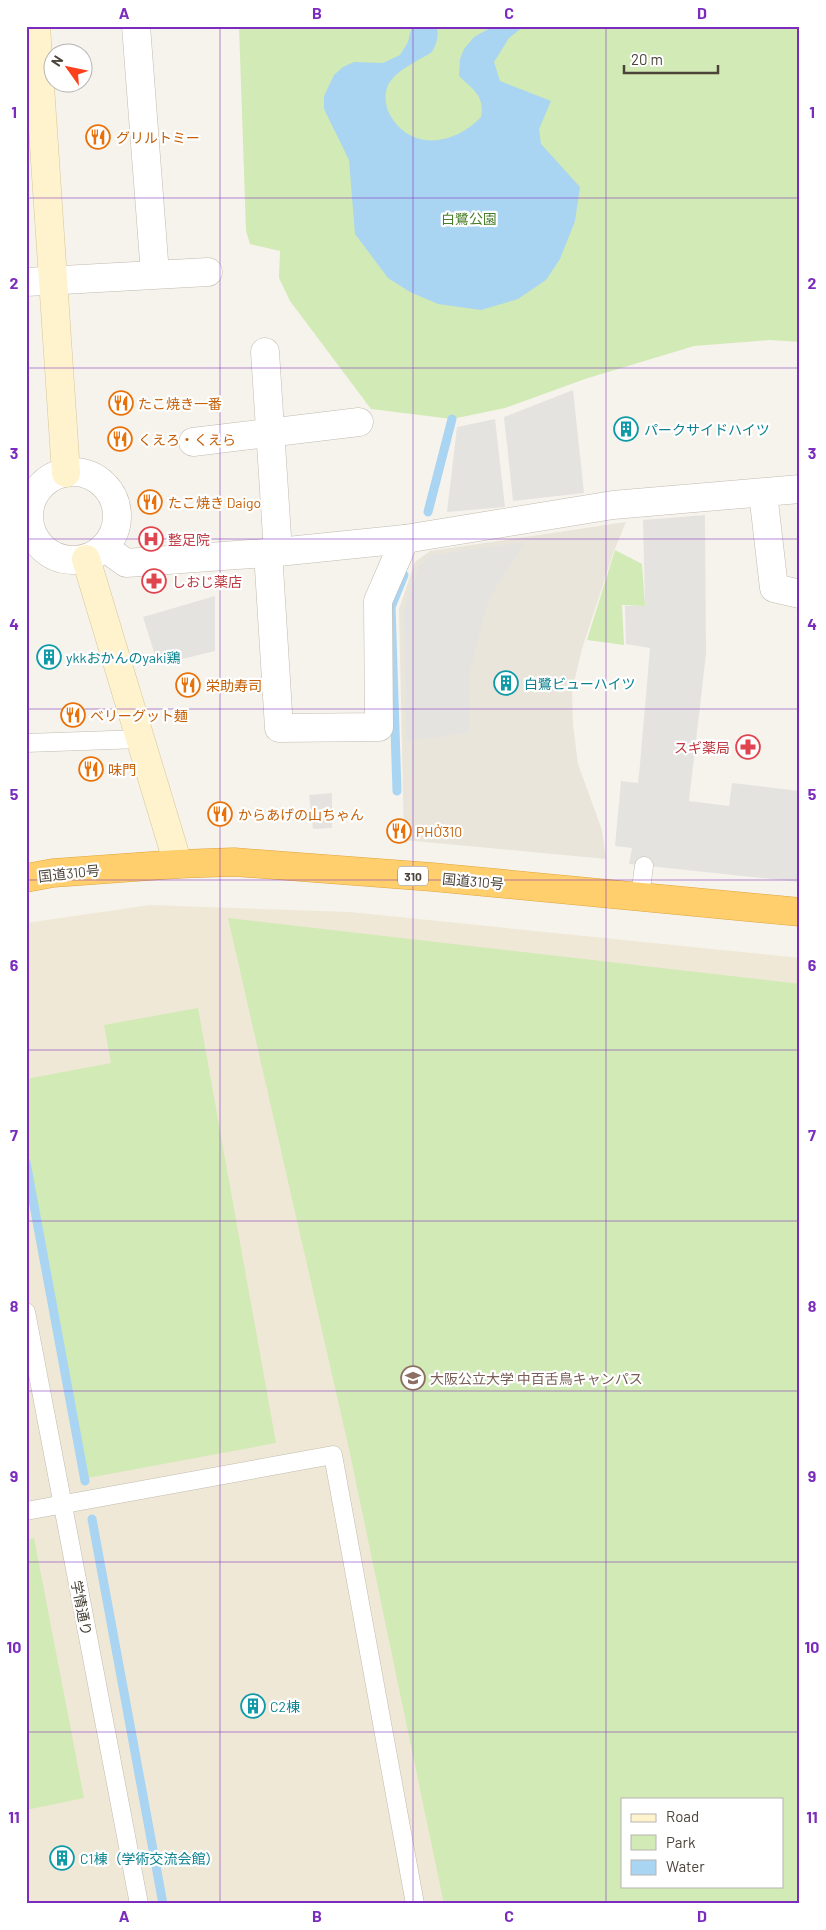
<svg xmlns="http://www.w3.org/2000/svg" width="826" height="1930" font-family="Barlow,'Noto Sans JP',sans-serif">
  <rect width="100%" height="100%" fill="#f6f3ec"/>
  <polygon fill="#eae5da" points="626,522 614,551 582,649 572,691 573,725 578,764 602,830 606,859 404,840 399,609 415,562 430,551"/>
  <path fill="#efe8d6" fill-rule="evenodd" d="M 150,905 L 350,912 L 800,958 L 800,1904 L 26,1904 L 26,923 ZM 622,1799 L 782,1799 L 782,1886 L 622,1886 Z"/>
  <g fill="#d2eab5" fill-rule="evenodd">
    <polygon points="239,26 800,26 800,342 770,340 694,346 585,379 505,408 452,419 371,409 290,301 279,278 280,251 250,244 246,231"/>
    <polygon points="615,550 642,564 645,606 622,605 624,645 587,640"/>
    <path d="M 228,918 L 800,984 L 800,1904 L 444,1904 L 349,1449 ZM 622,1799 L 782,1799 L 782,1886 L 622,1886 Z"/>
    <polygon points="198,1008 276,1443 88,1478 26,1139 26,1079 111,1063 104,1025"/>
    <polygon points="34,1538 84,1798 26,1810 26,1540"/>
  </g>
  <g fill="#e5e3e0">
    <polygon points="573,390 584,493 513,501 504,417"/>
    <polygon points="495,419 505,507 447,512 457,427"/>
    <polygon points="705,515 706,654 689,801 729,806 732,783 800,791 800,882 629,864 632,848 615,846 621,781 638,783 640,764 650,648 626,644 625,606 645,606 643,520"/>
    <polygon points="525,542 491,596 484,616 470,672 469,733 406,741 404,610 419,566 432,555"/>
    <polygon points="215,596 215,651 158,665 143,617"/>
    <polygon points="332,793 332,828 313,829 309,795"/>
  </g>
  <path fill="#a9d4f2" d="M 412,26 L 436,26 C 440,35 436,45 432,52 C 418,61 396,70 388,85 C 384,94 385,106 390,115 C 411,152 455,145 481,117 C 485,95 472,89 459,76 L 460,59 L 464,49 L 474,37 L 494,26 L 524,26 L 509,38 L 494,62 L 500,81 L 551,101 L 539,129 L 541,144 L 580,187 L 575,221 L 560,259 L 546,280 L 518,299 L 481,310 L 438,304 L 410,292 L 388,278 L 355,234 L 349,160 L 324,109 L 324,96 L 334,75 L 343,67 L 354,62 L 383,63 L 400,55 L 408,42 Z"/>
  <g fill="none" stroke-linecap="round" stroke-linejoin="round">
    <g stroke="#a9d4f2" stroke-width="9">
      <polyline points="428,512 452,419"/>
      <polyline points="397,791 391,607 404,575"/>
      <polyline points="26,1162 85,1481"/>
      <polyline points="92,1519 163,1904"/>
    </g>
    <g stroke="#c2bbae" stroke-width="19">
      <g id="lane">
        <polyline points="26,743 141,739"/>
        <polyline points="640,896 644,866"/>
        <polyline points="26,1312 139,1904"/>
        <polyline points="26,1511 333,1455 415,1904"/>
      </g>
    </g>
    <g stroke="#c2bbae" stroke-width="29">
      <g id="street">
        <polyline points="136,26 155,274"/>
        <polyline points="26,282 208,272"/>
        <polyline points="265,352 278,552"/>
        <polyline points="193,442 359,422"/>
        <circle cx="73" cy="516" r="44"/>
        <polyline points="763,493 774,588 800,594"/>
        <polyline points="104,547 126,563 278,552 405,539 613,505 800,489"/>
        <polyline points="268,552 279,728 379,727 378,601 405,539"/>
      </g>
    </g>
    <g stroke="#d6c79b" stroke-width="29">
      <g id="secondary">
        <polyline points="36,26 66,473"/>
        <polyline points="86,559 178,864"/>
      </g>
    </g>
    <g stroke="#e0a43c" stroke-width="29">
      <polyline id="highway" points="26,878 53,873 178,864 234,862 432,877 800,912"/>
    </g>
    <use href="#lane" stroke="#fff" stroke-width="18"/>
    <use href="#street" stroke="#fff" stroke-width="28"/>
    <use href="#secondary" stroke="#fff3cd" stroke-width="28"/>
    <use href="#highway" stroke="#ffcf6e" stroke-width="28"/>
  </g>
  <path fill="none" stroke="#7b2cbf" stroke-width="1" stroke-opacity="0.55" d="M 220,26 L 220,1904M 413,26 L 413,1904M 606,26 L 606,1904M 26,198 L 800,198M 26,368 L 800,368M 26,539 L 800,539M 26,709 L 800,709M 26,880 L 800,880M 26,1050 L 800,1050M 26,1221 L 800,1221M 26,1391 L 800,1391M 26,1562 L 800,1562M 26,1732 L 800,1732"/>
  <defs>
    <g id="restaurant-ring" transform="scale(1.25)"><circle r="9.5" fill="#fff" stroke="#e8710a" stroke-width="1.5"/><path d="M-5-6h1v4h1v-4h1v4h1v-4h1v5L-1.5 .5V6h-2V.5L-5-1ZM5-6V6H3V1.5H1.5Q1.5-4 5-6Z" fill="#e8710a"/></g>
    <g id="building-ring" transform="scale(1.25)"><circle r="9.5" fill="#fff" stroke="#0f9aa8" stroke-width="1.5"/><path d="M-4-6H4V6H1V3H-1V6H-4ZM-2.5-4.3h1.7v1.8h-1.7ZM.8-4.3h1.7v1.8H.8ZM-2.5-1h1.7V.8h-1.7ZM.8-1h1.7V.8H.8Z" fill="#0f9aa8"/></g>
    <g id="hospital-ring" transform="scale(1.25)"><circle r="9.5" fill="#fff" stroke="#e0444e" stroke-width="1.5"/><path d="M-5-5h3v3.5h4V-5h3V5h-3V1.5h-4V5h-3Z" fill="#e0444e"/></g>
    <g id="pharmacy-ring" transform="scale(1.25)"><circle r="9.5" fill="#fff" stroke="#e0444e" stroke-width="1.5"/><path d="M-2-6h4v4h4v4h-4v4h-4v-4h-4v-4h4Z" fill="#e0444e"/></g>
    <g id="university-ring" transform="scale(1.25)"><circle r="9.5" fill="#fff" stroke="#8d6e63" stroke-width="1.5"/><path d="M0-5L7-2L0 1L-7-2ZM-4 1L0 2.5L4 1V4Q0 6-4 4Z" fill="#8d6e63"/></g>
  </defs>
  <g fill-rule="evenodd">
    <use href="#restaurant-ring" x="98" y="137"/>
    <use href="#restaurant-ring" x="121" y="403"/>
    <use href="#building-ring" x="626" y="429"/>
    <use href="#restaurant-ring" x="120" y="439"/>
    <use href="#restaurant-ring" x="150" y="502"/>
    <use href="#hospital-ring" x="151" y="539"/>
    <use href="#pharmacy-ring" x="154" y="581"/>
    <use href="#building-ring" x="49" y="657"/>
    <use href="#building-ring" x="506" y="683"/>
    <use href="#restaurant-ring" x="188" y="685"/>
    <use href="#restaurant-ring" x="73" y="715"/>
    <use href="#pharmacy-ring" x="748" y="747"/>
    <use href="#restaurant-ring" x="91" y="769"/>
    <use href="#restaurant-ring" x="220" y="814"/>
    <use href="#restaurant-ring" x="399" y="831"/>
    <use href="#university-ring" x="413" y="1378"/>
    <use href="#building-ring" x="253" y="1706"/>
    <use href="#building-ring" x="62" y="1858"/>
  </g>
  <g text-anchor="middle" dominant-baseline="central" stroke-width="4.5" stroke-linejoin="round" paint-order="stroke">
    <rect fill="#fff" stroke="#817c74" stroke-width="1" x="398" y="866.5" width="30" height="19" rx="4"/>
    <g font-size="12" font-weight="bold" fill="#4b4439">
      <text x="413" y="876">310</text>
    </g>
    <g font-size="14" fill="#c56008" stroke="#fff" text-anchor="start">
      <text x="116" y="137">グリルトミー</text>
      <text x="138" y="403">たこ焼き一番</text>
      <text x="138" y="439">くえろ・くえら</text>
      <text x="168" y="502">たこ焼き Daigo</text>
      <text x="206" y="685">栄助寿司</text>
      <text x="90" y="715">ベリーグット麺</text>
      <text x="108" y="769">味門</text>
      <text x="238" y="814">からあげの山ちゃん</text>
      <text x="416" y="831">PHỞ310</text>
    </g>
    <g font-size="14" fill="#4a7f2a" stroke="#fff">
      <text x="469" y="218">白鷺公園</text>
    </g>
    <g font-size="14" fill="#0d838f" stroke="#fff" text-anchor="start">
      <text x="644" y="429">パークサイドハイツ</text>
      <text x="66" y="657">ykkおかんのyaki鶏</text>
      <text x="524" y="683">白鷺ビューハイツ</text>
      <text x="270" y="1706">C2棟</text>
      <text x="80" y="1858">C1棟（学術交流会館）</text>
    </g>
    <g font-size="14" fill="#be3a42" stroke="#fff" text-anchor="start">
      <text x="168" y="539">整足院</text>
      <text x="172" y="581">しおじ薬店</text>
      <text x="730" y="747" text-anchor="end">スギ薬局</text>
    </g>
    <g font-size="14" fill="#4b4439" stroke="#fff">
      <text transform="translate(69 873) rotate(-6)">国道310号</text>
      <text transform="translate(473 881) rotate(5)">国道310号</text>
      <text transform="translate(82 1608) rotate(79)">学情通り</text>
    </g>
    <g font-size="14" fill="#785e54" stroke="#fff" text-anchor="start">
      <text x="430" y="1378">大阪公立大学 中百舌鳥キャンパス</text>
    </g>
  </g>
  <rect width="826" height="1930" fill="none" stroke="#ffffff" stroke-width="55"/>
  <rect x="621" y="1798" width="162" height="90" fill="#ffffff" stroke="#b7b4b0"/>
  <rect x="631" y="1814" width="25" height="8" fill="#fff3cd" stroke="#b7b4b0"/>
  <text x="666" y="1822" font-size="15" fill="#4b4439">Road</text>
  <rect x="631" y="1835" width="25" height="15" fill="#d2eab5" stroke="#b7b4b0"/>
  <text x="666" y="1848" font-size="15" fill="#4b4439">Park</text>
  <rect x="631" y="1860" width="25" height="15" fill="#a9d4f2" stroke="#b7b4b0"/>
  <text x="666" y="1872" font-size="15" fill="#4b4439">Water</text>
  <g transform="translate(68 68) rotate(303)"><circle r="24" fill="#ffffff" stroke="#b7b4b0"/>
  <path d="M0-4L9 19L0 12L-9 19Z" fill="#fc3f1d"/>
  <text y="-8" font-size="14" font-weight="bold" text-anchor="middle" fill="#4b4439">N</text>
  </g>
  <path d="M624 65v8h94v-8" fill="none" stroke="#4b4439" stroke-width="2.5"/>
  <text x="631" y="65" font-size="15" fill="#4b4439" stroke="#ffffff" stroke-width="4" paint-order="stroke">20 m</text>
  <rect x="28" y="28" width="770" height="1874" fill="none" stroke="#7b2cbf" stroke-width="2"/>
  <g font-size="16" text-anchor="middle" font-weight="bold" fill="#7b2cbf">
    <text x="124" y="19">A</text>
    <text x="317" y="19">B</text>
    <text x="509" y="19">C</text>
    <text x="702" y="19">D</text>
    <text x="14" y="118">1</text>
    <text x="812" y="118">1</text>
    <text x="14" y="289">2</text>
    <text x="812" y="289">2</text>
    <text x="14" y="459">3</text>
    <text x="812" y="459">3</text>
    <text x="14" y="630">4</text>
    <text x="812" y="630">4</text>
    <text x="14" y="800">5</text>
    <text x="812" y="800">5</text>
    <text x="14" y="971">6</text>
    <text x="812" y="971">6</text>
    <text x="14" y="1141">7</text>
    <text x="812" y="1141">7</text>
    <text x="14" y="1312">8</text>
    <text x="812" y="1312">8</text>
    <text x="14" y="1482">9</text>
    <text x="812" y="1482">9</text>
    <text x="14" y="1653">10</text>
    <text x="812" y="1653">10</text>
    <text x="14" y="1823">11</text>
    <text x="812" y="1823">11</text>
    <text x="124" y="1922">A</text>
    <text x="317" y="1922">B</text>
    <text x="509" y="1922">C</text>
    <text x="702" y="1922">D</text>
  </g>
</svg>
